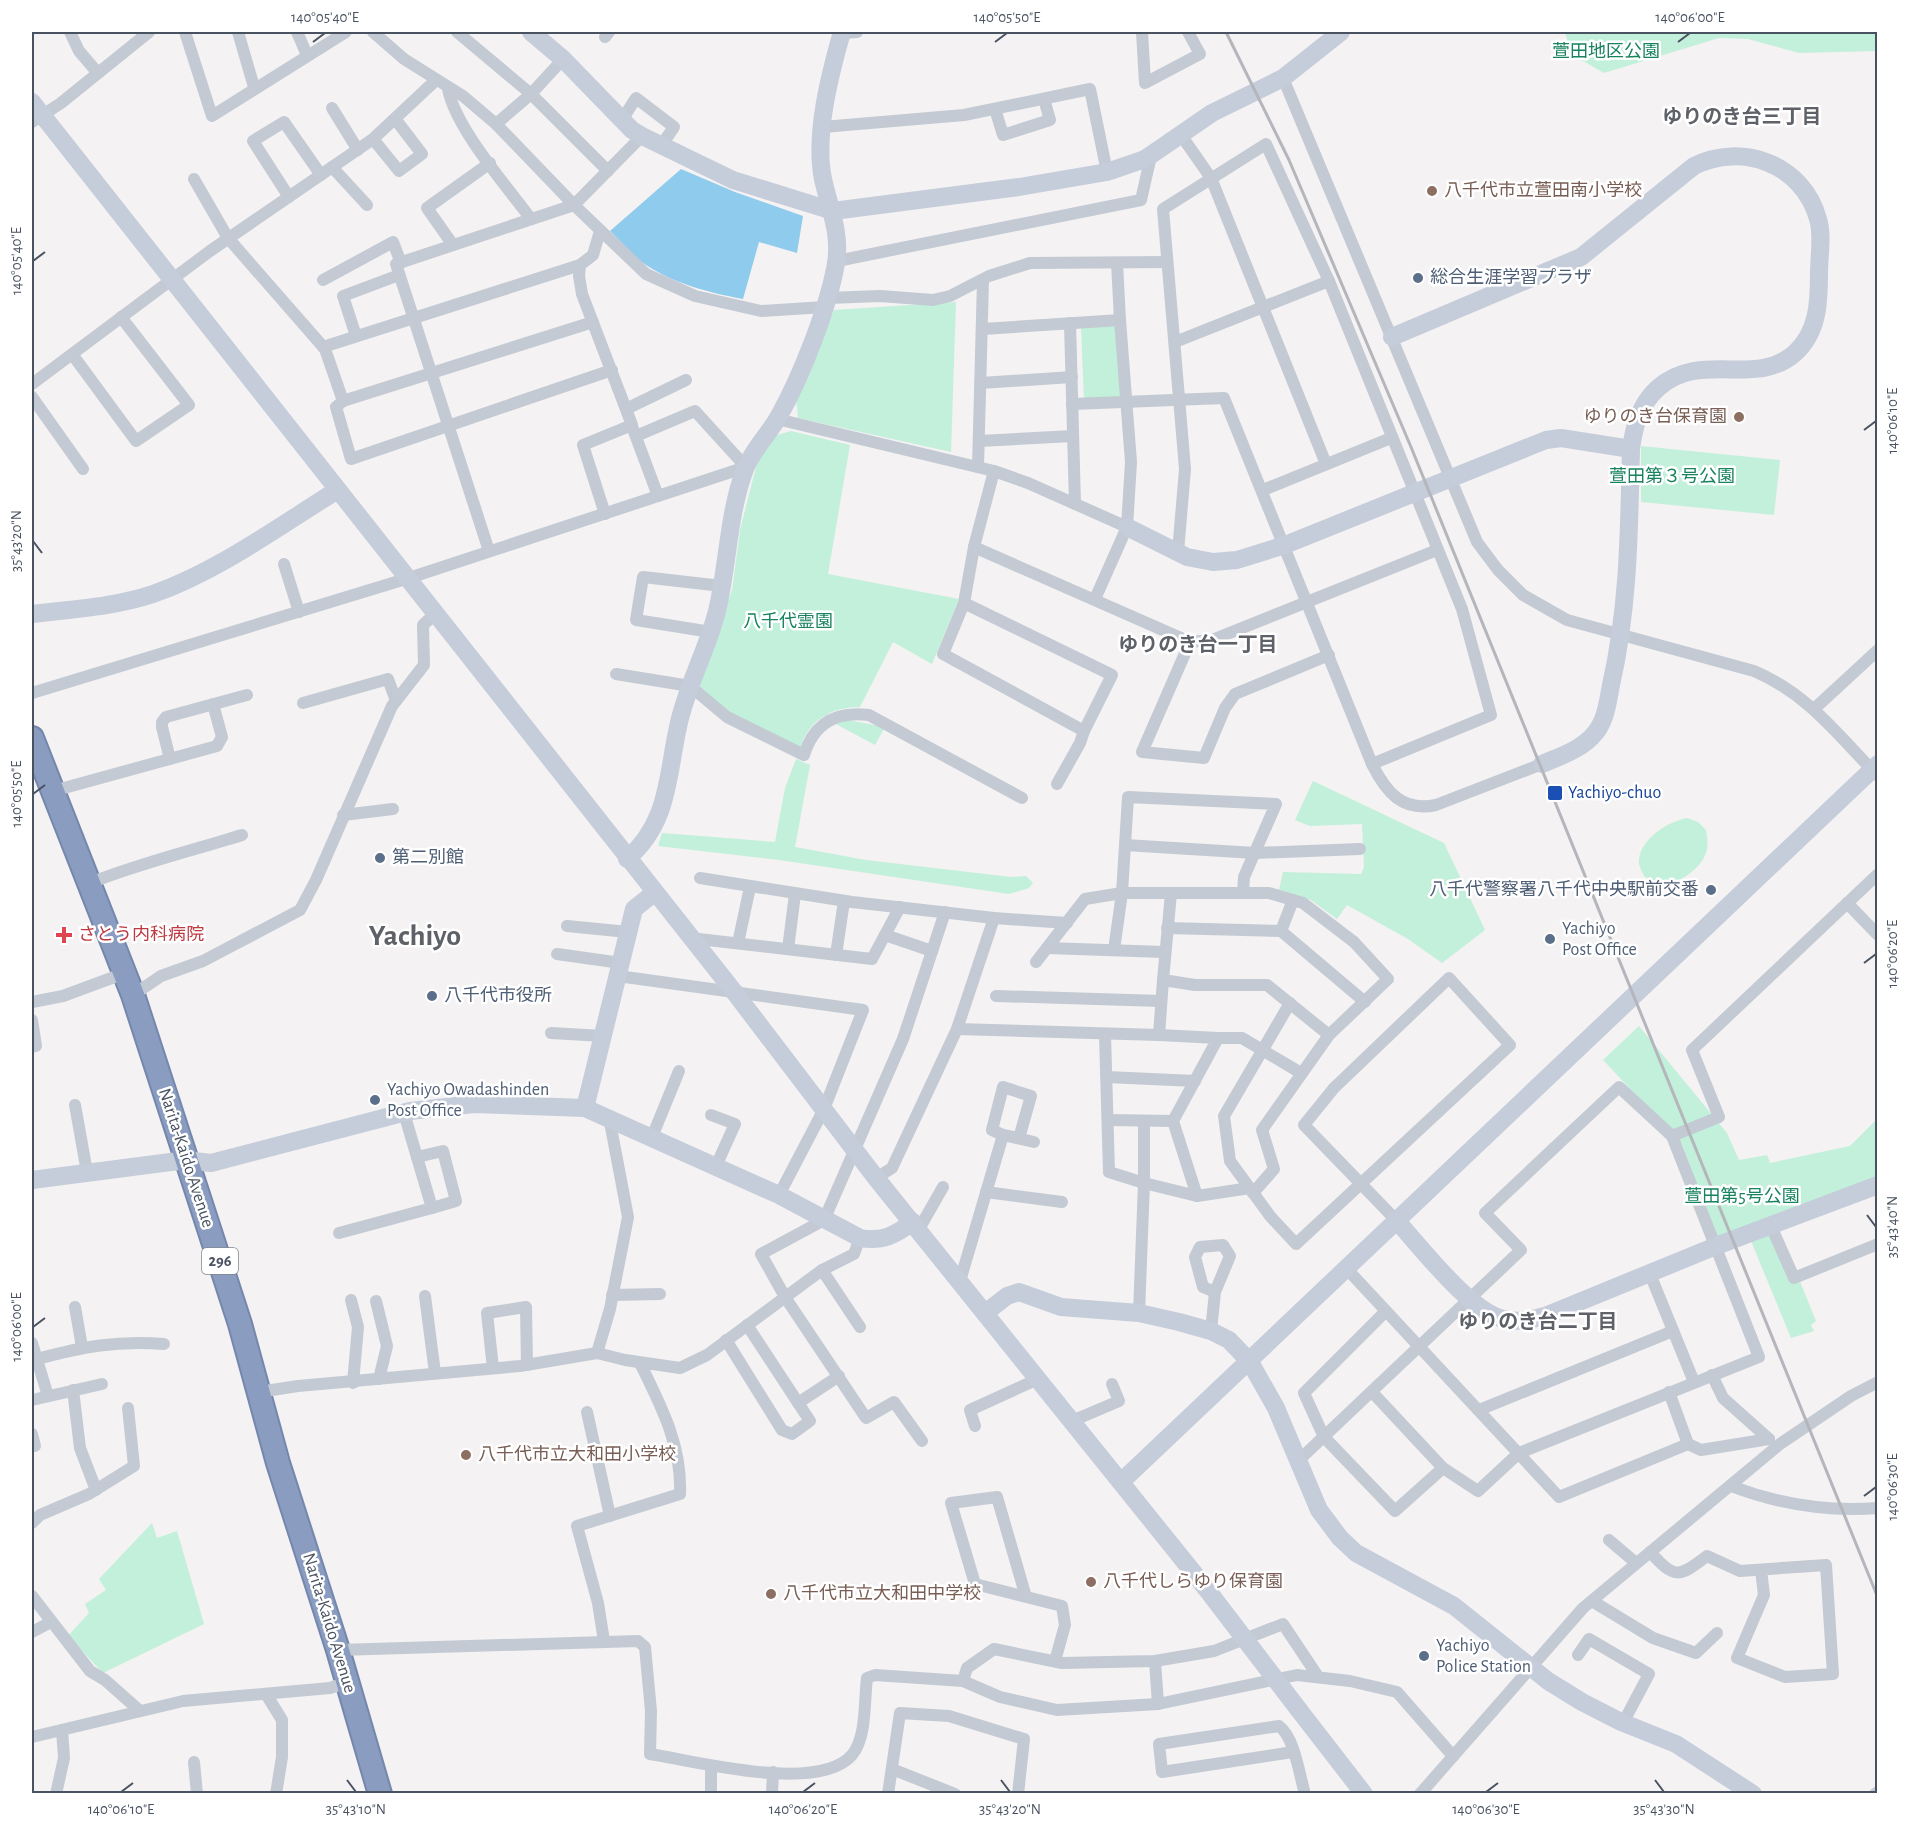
<svg xmlns="http://www.w3.org/2000/svg" width="1909" height="1825" font-family="'Alegreya Sans','Noto Sans JP',sans-serif">
  <rect width="100%" height="100%" fill="#f4f2f2"/>
  <g fill="#c2f0db">
    <polygon points="1565,32 1877,32 1877,51 1799,53 1748,39 1719,38 1604,73 1571,54"/>
    <polygon points="956,302 951,452 798,418 796,399 834,310"/>
    <polygon points="1113,324 1117,327 1125,396 1084,400 1081,327"/>
    <path d="M 791,431 L 850,445 L 828,574 L 959,599 L 932,664 L 893,642 L 860,707 C 831,707 809,720 800,748 L 728,712 L 697,684 L 732,590 L 740,530 L 758,459 L 777,435 Z"/>
    <polygon points="1641,446 1780,460 1774,515 1641,502"/>
    <polygon points="843,719 885,727 875,745 834,723"/>
    <polygon points="796,759 810,765 795,847 866,860 1011,877 1026,876 1033,883 1029,888 1009,894 779,860 658,846 662,833 775,842 785,788"/>
    <polygon points="1313,781 1444,843 1485,930 1442,963 1408,939 1347,905 1337,919 1311,900 1279,890 1283,872 1361,874 1364,867 1362,824 1310,826 1295,820"/>
    <path d="M 1687,818 L 1698,822 L 1706,830 C 1707,836 1708,843 1707,849 C 1704,866 1681,884 1664,883 C 1658,883 1650,879 1645,877 C 1643,874 1640,868 1639,864 C 1637,841 1668,821 1687,818 Z"/>
    <polygon points="1639,1026 1727,1133 1739,1160 1767,1155 1770,1163 1850,1146 1877,1119 1877,1181 1718,1243 1682,1144 1603,1060"/>
    <polygon points="1770,1228 1799,1279 1816,1321 1811,1325 1814,1331 1791,1338 1749,1236"/>
    <polygon points="152,1523 157,1538 177,1531 204,1624 103,1673 68,1636 89,1613 85,1604 106,1590 99,1579"/>
  </g>
  <path fill="#8fcbed" d="M 681,169 L 735,192 L 803,216 L 797,253 L 759,242 L 743,299 C 707,292 674,284 643,263 C 631,255 621,241 610,231 Z"/>
  <g fill="none" stroke-linecap="round" stroke-linejoin="round">
    <g stroke="#7587ac" stroke-width="26">
      <polyline id="highway" points="32,738 133,995 240,1324 278,1463 338,1650 380,1794"/>
    </g>
    <g stroke="#c3cad3" stroke-width="12">
      <polyline points="70,32 79,51 97,72"/>
      <polyline points="185,32 212,116 346,32"/>
      <polyline points="238,32 254,87"/>
      <polyline points="297,32 307,55"/>
      <polyline points="373,32 404,59 463,96 496,124 574,205 646,274 695,296 761,311 825,307"/>
      <polyline points="457,32 531,94 608,171"/>
      <polyline points="1142,32 1145,83 1200,54 1188,32"/>
      <polyline points="842,33 857,32"/>
      <polyline points="605,37 609,32"/>
      <path d="M 1283,78 L 1477,542 L 1498,570 L 1523,595 L 1567,620 L 1754,671 C 1808,694 1837,734 1877,775"/>
      <path d="M 448,89 C 456,129 506,185 531,219"/>
      <polyline points="332,108 358,150"/>
      <polyline points="995,109 1003,135 1050,120 1044,99"/>
      <polyline points="622,120 636,98 674,127 661,146"/>
      <polyline points="32,122 61,103 149,32"/>
      <polyline points="496,124 531,94 563,59"/>
      <polyline points="823,127 964,115 1090,89 1107,172"/>
      <polyline points="1181,135 1211,178 1326,464"/>
      <polyline points="373,139 399,171 422,154 396,120"/>
      <polyline points="332,167 367,205"/>
      <polyline points="194,179 228,238 325,349 343,401 593,322"/>
      <polyline points="289,197 253,141 284,122 321,175"/>
      <polyline points="600,231 593,255 580,265 579,276 582,294 632,425 583,445 605,514"/>
      <polyline points="453,245 427,208 490,163"/>
      <polyline points="837,261 1141,200 1151,156"/>
      <polyline points="1117,263 1120,320"/>
      <polyline points="323,280 393,242 401,263"/>
      <polyline points="828,298 880,296 933,300 950,296 989,276 1030,263 1167,262"/>
      <polyline points="1070,323 1075,504"/>
      <polyline points="983,329 1120,320 1131,462 1127,527 1095,599"/>
      <polyline points="356,336 343,296 399,275"/>
      <polyline points="1175,342 1329,281"/>
      <polyline points="323,347 580,265"/>
      <polyline points="72,354 136,441 189,405 121,317"/>
      <polyline points="981,383 1072,377"/>
      <polyline points="32,384 210,251 373,139 436,80"/>
      <polyline points="32,397 83,469"/>
      <polyline points="343,401 336,407 351,459 612,370"/>
      <path d="M 1072,404 L 1224,398 L 1372,764 C 1386,792 1402,812 1436,805 L 1542,764"/>
      <polyline points="626,409 686,380"/>
      <polyline points="777,419 994,471 1028,483 1127,527"/>
      <polyline points="633,429 658,496"/>
      <polyline points="979,441 1073,436"/>
      <polyline points="978,467 983,280"/>
      <polyline points="1263,490 1391,438"/>
      <polyline points="974,547 1190,642 1212,640 1437,550"/>
      <polyline points="489,551 396,264 574,205 642,136"/>
      <polyline points="1178,552 1185,469 1163,209 1266,144 1329,281 1462,609 1491,715 1372,764"/>
      <polyline points="284,564 299,612"/>
      <polyline points="964,603 1112,675 1084,731 943,654 964,603 974,547 994,471"/>
      <polyline points="711,632 636,620 643,577 722,586"/>
      <polyline points="1190,642 1142,752 1204,758 1225,708 1235,694 1329,655"/>
      <path d="M 616,674 L 690,686 L 727,717 L 804,755 C 814,723 836,711 869,715 L 1022,798"/>
      <polyline points="32,693 409,578 746,467 695,411 636,436"/>
      <polyline points="303,703 388,679 396,701"/>
      <polyline points="1814,709 1878,650"/>
      <polyline points="170,759 162,727 162,722 166,717 247,695"/>
      <polyline points="1057,784 1080,743 1084,731"/>
      <polyline points="53,791 217,746 222,737 213,704"/>
      <polyline points="343,815 393,809"/>
      <polyline points="1125,845 1255,853 1360,849"/>
      <polyline points="700,878 852,902 994,918 957,1029 892,1168 876,1178"/>
      <path d="M 90,883 C 140,863 191,851 242,835"/>
      <polyline points="1847,903 1878,935"/>
      <polyline points="994,918 1067,923"/>
      <polyline points="567,926 628,932"/>
      <polyline points="1167,928 1281,931 1365,1002"/>
      <polyline points="1281,931 1293,900"/>
      <polyline points="885,935 932,951"/>
      <polyline points="690,938 872,959 900,907"/>
      <polyline points="738,943 750,887"/>
      <polyline points="1047,948 1164,952"/>
      <polyline points="788,949 795,894"/>
      <polyline points="1114,950 1122,893 1128,797 1276,804 1244,877 1243,893"/>
      <polyline points="557,954 621,963"/>
      <polyline points="836,955 844,901"/>
      <polyline points="1036,962 1085,899 1122,893 1269,893 1303,903 1354,942 1388,979 1329,1035 1262,1130 1274,1169 1253,1193"/>
      <polyline points="618,976 863,1010 824,1109 779,1195"/>
      <polyline points="1163,980 1171,893"/>
      <polyline points="133,995 161,976 203,961 300,910 316,880 392,706 424,665 423,625 436,613"/>
      <polyline points="996,996 1161,1001"/>
      <polyline points="32,1002 63,996 125,973"/>
      <polyline points="1290,1003 1224,1116 1230,1161 1270,1216 1296,1244 1510,1045 1449,978 1334,1088 1304,1125 1396,1220"/>
      <polyline points="32,1020 36,1046 32,1047"/>
      <polyline points="957,1029 1159,1035 1163,980 1195,985 1267,985 1329,1035"/>
      <polyline points="551,1033 603,1036"/>
      <polyline points="1105,1035 1109,1172 1144,1183 1139,1313"/>
      <polyline points="1159,1035 1218,1038 1173,1121 1197,1196"/>
      <polyline points="1218,1038 1242,1038 1301,1073"/>
      <polyline points="1107,1077 1195,1081"/>
      <polyline points="75,1105 87,1172"/>
      <polyline points="711,1115 735,1124 716,1166"/>
      <polyline points="1108,1120 1173,1121"/>
      <polyline points="1144,1121 1144,1183 1197,1196 1250,1188"/>
      <polyline points="1672,1136 1719,1117 1692,1050 1878,874"/>
      <polyline points="652,1137 679,1071"/>
      <polyline points="417,1157 443,1151 456,1201 432,1208"/>
      <polyline points="986,1192 1062,1202"/>
      <polyline points="1771,1226 1794,1278 1878,1244"/>
      <polyline points="919,1229 943,1187"/>
      <polyline points="339,1233 432,1208 404,1113"/>
      <polyline points="1346,1268 1559,1497 1688,1444 1701,1450 1769,1439"/>
      <polyline points="822,1270 860,1327"/>
      <polyline points="1650,1274 1694,1382"/>
      <polyline points="960,1281 1003,1135 992,1130 1003,1087 1031,1096 1019,1138 1003,1135 1034,1142"/>
      <polyline points="612,1295 660,1294"/>
      <polyline points="425,1296 435,1373"/>
      <polyline points="351,1300 358,1327 353,1383"/>
      <polyline points="376,1301 387,1346 379,1379"/>
      <polyline points="75,1307 82,1347"/>
      <polyline points="1386,1311 1304,1393 1324,1437 1395,1511 1443,1468"/>
      <polyline points="1211,1331 1215,1292 1230,1256 1223,1245 1200,1247 1195,1257 1203,1287 1215,1292"/>
      <polyline points="726,1340 782,1430 792,1434 810,1421 747,1325"/>
      <polyline points="32,1343 48,1396"/>
      <polyline points="597,1353 610,1309 628,1217 609,1117"/>
      <path d="M 37,1359 C 82,1347 117,1340 164,1344"/>
      <polyline points="493,1368 487,1313 526,1307 527,1365"/>
      <polyline points="1712,1375 1723,1398 1769,1439"/>
      <polyline points="73,1390 80,1448 96,1490"/>
      <polyline points="259,1392 298,1386 520,1366 597,1353 625,1360 680,1368 707,1355 822,1270 854,1254 860,1238"/>
      <polyline points="1669,1392 1688,1444"/>
      <polyline points="32,1400 102,1384"/>
      <polyline points="798,1403 839,1376"/>
      <polyline points="1479,1410 1673,1331"/>
      <polyline points="587,1412 610,1516"/>
      <polyline points="1072,1421 1119,1401 1112,1384"/>
      <polyline points="975,1426 970,1410 1038,1379"/>
      <polyline points="32,1434 35,1446"/>
      <polyline points="922,1441 894,1402 866,1418 785,1297 761,1254 824,1220 903,1039 945,912"/>
      <polyline points="1298,1461 1521,1250 1485,1213 1619,1087 1672,1136 1759,1357 1519,1453 1478,1491 1443,1468 1372,1392"/>
      <path d="M 1731,1486 C 1778,1504 1827,1512 1878,1508"/>
      <polyline points="32,1523 40,1515 89,1494 134,1466 128,1408"/>
      <polyline points="1609,1540 1636,1563"/>
      <path d="M 1650,1552 C 1675,1579 1678,1578 1707,1556 L 1740,1571 L 1826,1565 L 1833,1674 L 1785,1677 L 1737,1658 L 1764,1595 L 1761,1570"/>
      <polyline points="32,1596 90,1671 105,1680 140,1711"/>
      <polyline points="1026,1597 997,1497 951,1503 975,1584 1062,1606 1065,1625 1055,1661"/>
      <polyline points="1592,1601 1653,1638 1696,1653 1717,1633"/>
      <polyline points="32,1632 51,1622"/>
      <path d="M 604,1641 L 598,1603 L 577,1526 L 680,1494 C 682,1445 661,1406 640,1363"/>
      <path d="M 338,1650 L 638,1641 L 645,1647 L 651,1711 L 650,1754 C 695,1761 818,1794 852,1755 C 867,1737 864,1700 867,1678 L 875,1675 L 963,1681 L 1000,1697 L 1057,1710 L 1158,1704 L 1297,1675 L 1350,1681 L 1397,1692 L 1453,1756"/>
      <polyline points="1578,1655 1589,1639 1649,1674 1623,1723"/>
      <polyline points="1155,1661 1158,1704"/>
      <polyline points="963,1681 967,1668 994,1649 1062,1663 1155,1661 1214,1651 1283,1624 1317,1675"/>
      <polyline points="266,1694 282,1720 282,1757 276,1794"/>
      <polyline points="32,1737 183,1701 330,1688 347,1682"/>
      <path d="M 1293,1752 L 1162,1772 L 1159,1744 L 1279,1726 C 1295,1738 1299,1774 1305,1794"/>
      <polyline points="194,1762 197,1794"/>
      <polyline points="892,1769 955,1794"/>
      <polyline points="56,1794 64,1758 62,1730"/>
      <polyline points="711,1794 711,1766"/>
      <polyline points="772,1794 773,1772"/>
      <polyline points="888,1794 900,1713 949,1716 1024,1739 1018,1794"/>
      <polyline points="1420,1794 1583,1608 1780,1444 1851,1396 1878,1382"/>
      <polyline points="1875,1794 1878,1792"/>
    </g>
    <g stroke="#c5ccda" stroke-width="18">
      <polyline points="531,32 563,59 632,130 642,136 733,180 833,211 1019,187 1107,172 1145,159 1212,113 1283,78 1341,32"/>
      <polyline points="32,102 735,993 876,1178 1205,1587"/>
      <path d="M 1392,337 L 1581,257 L 1694,166 C 1742,142 1803,164 1818,219 C 1823,234 1819,257 1819,273 C 1819,303 1818,332 1795,353 C 1756,388 1700,350 1658,388 C 1640,404 1634,426 1631,449 C 1629,529 1629,606 1611,685 C 1608,701 1606,719 1596,732 C 1583,749 1561,756 1542,764"/>
      <polyline points="1127,527 1187,557 1213,562 1237,560 1285,545 1546,440 1561,438 1631,449"/>
      <path d="M 32,614 C 72,609 114,607 153,594 C 218,571 278,527 336,491"/>
      <path d="M 627,859 C 669,823 667,777 678,727 C 686,687 707,651 717,611 C 728,565 728,514 745,469 C 753,449 769,434 779,416 C 801,377 829,306 836,263 C 841,233 829,207 823,179 C 814,135 830,74 842,32"/>
      <polyline points="585,1108 634,909 654,893"/>
      <path d="M 32,1180 L 186,1160 L 211,1163 L 410,1111 L 474,1104 L 585,1108 L 779,1195 L 860,1238 C 883,1242 895,1235 913,1222"/>
      <path d="M 1396,1220 C 1420,1246 1471,1313 1504,1319 C 1518,1323 1531,1319 1545,1316 L 1716,1246 L 1878,1185"/>
      <polyline points="985,1313 1007,1296 1019,1292 1061,1307 1139,1313 1179,1322 1211,1331 1229,1340 1250,1362 1276,1408 1319,1510 1340,1538 1356,1553 1454,1606 1548,1681 1582,1702 1621,1722 1676,1744 1753,1794"/>
      <polyline points="1121,1482 1878,764"/>
      <polyline points="1299,1710 1364,1794"/>
    </g>
    <use href="#highway" stroke="#8a9cc0" stroke-width="22"/>
    <polyline stroke="#b4b6bc" stroke-width="3" points="1226,32 1289,160 1411,447 1878,1598"/>
    <polyline stroke="#c5ccda" stroke-width="18" points="1205,1587 1299,1710"/>
  </g>
  <path fill="none" stroke="#495260" stroke-width="2" d="M 313,42 L 325,33M 995,42 L 1007,33M 1678,42 L 1690,33M 33,261 L 45,252M 1864,430 L 1876,421M 33,541 L 42,553M 33,794 L 45,785M 1864,963 L 1876,954M 1867,1215 L 1876,1227M 33,1327 L 45,1318M 1864,1496 L 1876,1487M 347,1780 L 356,1792M 1001,1780 L 1010,1792M 1655,1780 L 1664,1792M 121,1792 L 133,1783M 803,1792 L 815,1783M 1486,1792 L 1498,1783"/>
  <g fill="#8d6e63" stroke="#fff" stroke-width="2">
    <circle cx="1432" cy="191" r="6"/>
    <circle cx="1739" cy="417" r="6"/>
    <circle cx="466" cy="1455" r="6"/>
    <circle cx="1091" cy="1582" r="6"/>
    <circle cx="771" cy="1594" r="6"/>
  </g>
  <g fill="#5c6f8a" stroke="#fff" stroke-width="2">
    <circle cx="1418" cy="278" r="6"/>
    <circle cx="380" cy="858" r="6"/>
    <circle cx="1711" cy="890" r="6"/>
    <circle cx="1550" cy="939" r="6"/>
    <circle cx="432" cy="996" r="6"/>
    <circle cx="375" cy="1100" r="6"/>
    <circle cx="1424" cy="1656" r="6"/>
  </g>
  <rect fill="#1a4fb4" stroke="#fff" stroke-width="2" x="1547" y="785" width="16" height="16" rx="3"/>
  <path fill="#e0444e" stroke="#fff" stroke-width="2" d="M61 926h6v6h6v6h-6v6h-6v-6h-6v-6h6z"/>
  <g text-anchor="middle" dominant-baseline="central" stroke-width="5" stroke-linejoin="round" paint-order="stroke">
    <rect fill="#fff" stroke="#808690" stroke-width="1.5" x="202" y="1248" width="36" height="26" rx="4.5"/>
    <g font-size="16" font-weight="bold" fill="#495260">
      <text x="220" y="1261">296</text>
    </g>
    <g font-size="18" fill="#18835e" stroke="#fff">
      <text x="1606" y="52">萱田地区公園</text>
      <text x="1672" y="477">萱田第３号公園</text>
      <text x="788" y="622">八千代霊園</text>
      <text x="1742" y="1197">萱田第5号公園</text>
    </g>
    <g font-size="18" fill="#785e54" stroke="#fff" text-anchor="start">
      <text x="1444" y="191">八千代市立萱田南小学校</text>
      <text x="1727" y="417" text-anchor="end">ゆりのき台保育園</text>
      <text x="478" y="1455">八千代市立大和田小学校</text>
      <text x="1103" y="1582">八千代しらゆり保育園</text>
      <text x="783" y="1594">八千代市立大和田中学校</text>
    </g>
    <g font-size="18" fill="#4e5e75" stroke="#fff" text-anchor="start">
      <text x="1430" y="278">総合生涯学習プラザ</text>
      <text x="392" y="858">第二別館</text>
      <text x="1699" y="890" text-anchor="end">八千代警察署八千代中央駅前交番</text>
      <text x="1562" y="929">Yachiyo<tspan x="1562" dy="21">Post Office</tspan></text>
      <text x="444" y="996">八千代市役所</text>
      <text x="387" y="1090">Yachiyo Owadashinden<tspan x="387" dy="21">Post Office</tspan></text>
      <text x="1436" y="1646">Yachiyo<tspan x="1436" dy="21">Police Station</tspan></text>
    </g>
    <g font-size="18" fill="#164399" stroke="#fff" text-anchor="start">
      <text x="1568" y="793">Yachiyo-chuo</text>
    </g>
    <g font-size="18" fill="#be3a42" stroke="#fff" text-anchor="start">
      <text x="78" y="935">さとう内科病院</text>
    </g>
    <g font-size="18" fill="#495260" stroke="#fff">
      <text transform="translate(186 1158) rotate(72)">Narita-Kaido Avenue</text>
      <text transform="translate(329 1623) rotate(73)">Narita-Kaido Avenue</text>
    </g>
    <g font-size="20" font-weight="bold" fill="#5e6167" stroke="#fff">
      <text x="1742" y="117">ゆりのき台三丁目</text>
      <text x="1198" y="645">ゆりのき台一丁目</text>
      <text x="1538" y="1322">ゆりのき台二丁目</text>
    </g>
    <g font-size="30" font-weight="bold" fill="#5e6167" stroke="#fff">
      <text x="415" y="936">Yachiyo</text>
    </g>
  </g>
  <rect width="1909" height="1825" fill="none" stroke="#ffffff" stroke-width="66"/>
  <rect x="33" y="33" width="1843" height="1759" fill="none" stroke="#495260" stroke-width="2"/>
  <g font-size="15" text-anchor="middle" fill="#495260">
    <text x="325" y="22">140°05'40"E</text>
    <text x="1007" y="22">140°05'50"E</text>
    <text x="1690" y="22">140°06'00"E</text>
    <text transform="translate(16 261) rotate(-90)" y="5">140°05'40"E</text>
    <text transform="translate(1892 421) rotate(-90)" y="5">140°06'10"E</text>
    <text transform="translate(16 541) rotate(-90)" y="5">35°43'20"N</text>
    <text transform="translate(16 794) rotate(-90)" y="5">140°05'50"E</text>
    <text transform="translate(1892 954) rotate(-90)" y="5">140°06'20"E</text>
    <text transform="translate(1892 1227) rotate(-90)" y="5">35°43'40"N</text>
    <text transform="translate(16 1327) rotate(-90)" y="5">140°06'00"E</text>
    <text transform="translate(1892 1487) rotate(-90)" y="5">140°06'30"E</text>
    <text x="121" y="1814">140°06'10"E</text>
    <text x="356" y="1814">35°43'10"N</text>
    <text x="803" y="1814">140°06'20"E</text>
    <text x="1010" y="1814">35°43'20"N</text>
    <text x="1486" y="1814">140°06'30"E</text>
    <text x="1664" y="1814">35°43'30"N</text>
  </g>
</svg>
